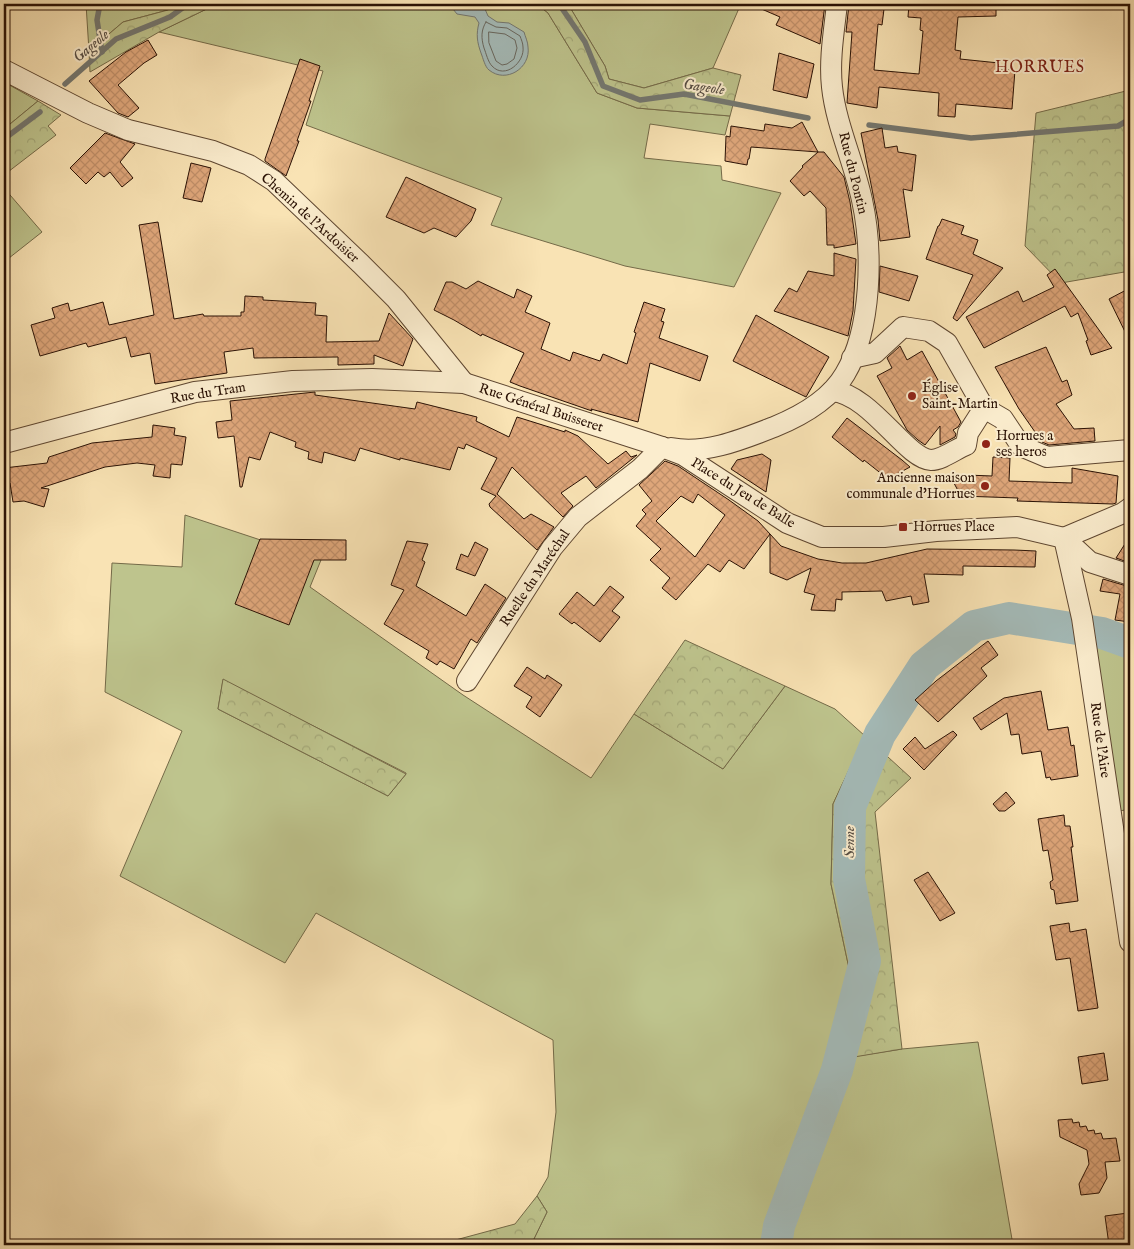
<svg xmlns="http://www.w3.org/2000/svg" width="1134" height="1249" font-family="'IM FELL English',serif">
  <defs>
    <pattern id="forest-crowns" width="20" height="18" patternUnits="userSpaceOnUse" patternTransform="scale(1.25)"><rect width="20" height="18" fill="#bec48d"/><path d="M2 6a3 3 0 1 1 6 0M12 15a3 3 0 1 1 6 0" fill="none" stroke="#a3a778"/></pattern>
    <pattern id="building-cross-hatch" width="8" height="8" patternUnits="userSpaceOnUse" patternTransform="scale(1.25)"><rect width="8" height="8" fill="#dea67a"/><path d="M0 0l8 8M0 8l8-8" fill="none" stroke="#bf8e68"/></pattern>
  </defs>
  <rect width="100%" height="100%" fill="#f9e3b4"/>
  <filter id="stains"><feTurbulence type="fractalNoise" baseFrequency=".004" numOctaves="4"/><feColorMatrix values="0 0 0 0 .2 0 0 0 0 .09 0 0 0 0 .02 0 0 0 .5 -.17"/></filter>
  <radialGradient id="worn" r=".72"><stop offset=".6" stop-color="#630" stop-opacity="0"/><stop offset="1" stop-color="#630" stop-opacity=".3"/></radialGradient>
  <g fill="#bec48d" stroke="#746a48" fill-rule="evenodd">
    <polygon points="86,4 176,4 168,10 123,22 89,51"/>
    <polygon points="217,4 537,4 548,13 597,93 637,108 730,116 725,135 650,124 644,158 721,166 722,180 781,193 734,287 625,266 491,225 502,198 306,125 323,71 159,32"/>
    <polygon points="568,4 734,4 740,6 713,68 644,88 609,79 605,66"/>
    <polygon points="4,82 38,101 4,129"/>
    <polygon points="4,188 42,232 4,262"/>
    <path d="M 185,515 L 321,560 L 310,587 L 463,695 L 591,778 L 634,714 L 723,769 L 785,686 L 835,709 L 865,736 L 833,804 L 831,884 L 850,973 L 825,1061 L 902,1049 L 978,1042 L 1013,1245 L 531,1245 L 547,1212 L 537,1196 L 548,1177 L 556,1112 L 553,1040 L 316,913 L 285,963 L 120,876 L 182,731 L 105,692 L 112,563 L 182,567 ZM 223,680 L 406,773 L 406,774 L 388,796 L 218,709 Z"/>
    <polygon points="1072,620 1130,632 1130,809 1104,814"/>
  </g>
  <g fill="url(#forest-crowns)" stroke="#746a48">
    <polygon points="176,4 217,4 159,32 90,72 89,51 123,22 168,10"/>
    <polygon points="537,4 568,4 605,66 609,79 644,88 713,68 741,75 730,116 637,108 597,93 548,13"/>
    <polygon points="1130,90 1130,271 1061,283 1025,246 1036,113"/>
    <polygon points="38,101 61,115 48,126 56,135 4,175 4,129"/>
    <polygon points="685,640 785,686 723,769 634,714"/>
    <polygon points="223,679 406,774 388,796 218,709"/>
    <polygon points="865,736 911,778 875,812 902,1049 824,1062 850,973 831,884 833,804"/>
    <polygon points="537,1196 547,1212 531,1245 437,1245 515,1224"/>
  </g>
  <path fill="#a4bbb9" stroke="#737771" d="M 449,4 L 485,4 L 485,9 L 488,16 L 497,22 L 509,23 L 524,32 C 525,36 528,42 528,47 C 531,68 506,84 489,70 C 485,67 483,58 481,53 C 477,42 476,34 479,23 L 475,17 L 457,14 Z"/>
  <g fill="none" stroke-linecap="round" stroke-linejoin="round">
    <g stroke="#67665e" stroke-width="1">
      <path d="M 486,22 L 496,27 L 507,28 L 520,36 C 521,39 523,43 523,47 C 525,62 505,80 492,66 C 488,62 486,53 484,48 C 481,38 481,30 486,22 Z"/>
      <polygon points="489,32 505,34 515,40 517,48 514,59 507,64 502,65 496,61 489,43"/>
    </g>
    <g stroke="#737771" stroke-width="5.5">
      <polyline points="100,4 97,20 102,52"/>
      <polyline points="559,4 585,42 603,86 640,100 684,94 808,118"/>
      <polyline points="65,84 116,39 170,17 188,4"/>
      <polyline points="869,125 971,138 1118,126 1130,119"/>
      <polyline points="4,139 40,112"/>
    </g>
    <polyline stroke="#a4bbb9" stroke-width="32" points="776,1245 779,1226 837,1070 865,961 849,879 850,807 880,734 924,666 974,626 1009,618 1102,633 1130,643"/>
  </g>
  <g fill="url(#building-cross-hatch)" stroke="#2a1104" fill-rule="evenodd">
    <polygon points="750,4 825,4 820,44 776,25 780,17"/>
    <polygon points="849,4 875,4 874,8 884,9 882,25 878,24 874,70 919,74 923,31 920,30 921,18 908,17 909,4 996,4 996,16 958,17 955,50 961,51 960,59 999,63 998,69 1015,70 1012,109 956,104 955,117 938,116 939,93 879,87 877,108 847,103 852,32 846,32"/>
    <polygon points="148,40 157,55 144,63 118,85 139,108 128,117 118,113 89,81 126,52"/>
    <polygon points="779,53 814,64 807,98 773,90"/>
    <polygon points="300,59 320,66 309,101 311,101 297,141 299,141 286,176 265,161 265,159"/>
    <polygon points="802,122 818,152 824,152 844,177 850,202 856,244 834,248 834,245 827,245 826,208 810,191 804,196 790,181 803,167 802,166 818,152 751,147 749,159 748,159 747,165 725,161 726,136 730,137 731,126 764,131 765,124 792,128"/>
    <polygon points="882,128 885,148 897,146 898,152 916,155 912,191 903,189 910,237 880,241 878,220 861,133"/>
    <polygon points="105,133 135,144 120,162 133,178 122,187 110,172 104,177 98,172 86,184 70,168"/>
    <polygon points="191,163 211,168 202,202 183,198"/>
    <polygon points="406,177 476,209 471,221 456,237 434,228 424,233 386,217"/>
    <polygon points="942,219 964,226 961,234 978,240 973,254 1003,268 957,321 953,318 973,275 926,259 938,226 939,226"/>
    <polygon points="158,222 174,319 203,314 204,316 241,316 241,312 244,312 245,296 263,297 263,300 316,303 315,315 327,316 326,342 379,341 389,313 413,339 403,366 374,355 374,364 338,365 338,357 254,358 253,348 224,352 227,373 155,384 150,353 131,357 126,337 88,347 86,343 40,356 31,325 55,318 52,308 68,303 70,311 103,302 109,325 154,315 139,225"/>
    <polygon points="834,253 856,259 853,311 848,336 774,311 789,288 797,292 808,271 834,276"/>
    <polygon points="880,266 918,276 909,301 879,292"/>
    <polygon points="1055,269 1112,348 1091,355 1086,341 1088,340 1078,313 1071,317 1065,306 984,348 966,317 1018,291 1023,302 1054,287 1047,275"/>
    <polygon points="478,281 514,298 517,289 532,296 525,312 550,323 541,349 570,361 573,352 600,361 603,354 627,364 636,333 634,332 644,302 665,309 661,321 664,322 659,338 708,356 700,381 650,363 638,422 591,409 592,411 520,386 510,382 524,353 482,334 481,336 454,320 434,310 446,282 452,282 466,289"/>
    <polygon points="1130,288 1130,342 1109,299"/>
    <polygon points="756,315 829,357 806,397 733,361"/>
    <polygon points="900,346 907,360 922,351 961,422 958,427 953,430 956,434 955,437 940,445 940,426 925,445 918,440 907,430 877,376 892,368 887,358"/>
    <polygon points="1046,347 1062,382 1067,380 1072,395 1056,404 1074,429 1094,428 1095,441 1049,445 1042,442 1019,409 995,367"/>
    <polygon points="315,392 315,395 415,409 417,402 477,417 476,421 509,437 517,417 565,432 565,430 578,436 608,464 626,451 631,457 637,455 596,488 586,476 561,493 573,506 563,517 512,467 497,494 524,519 531,514 554,527 537,550 490,507 489,504 496,496 481,489 497,458 466,444 464,449 458,447 450,470 400,458 400,460 360,448 355,461 324,452 322,463 308,459 309,452 295,447 296,442 270,432 260,460 249,457 242,487 240,487 234,436 218,438 216,422 232,420 230,401"/>
    <polygon points="847,418 902,460 910,467 888,479 864,460 863,462 832,437"/>
    <polygon points="153,425 175,428 174,435 186,437 182,465 171,464 170,478 153,476 155,465 137,463 105,467 41,488 49,489 44,507 24,501 13,502 10,483 4,483 4,468 47,463 49,457 92,443 152,437"/>
    <polygon points="762,454 771,460 766,492 731,469 737,460"/>
    <polygon points="993,457 1010,458 1009,481 1072,483 1072,468 1118,476 1116,503 1113,504 1017,501 1018,498 961,496 950,476 966,477 966,475 992,476"/>
    <path d="M 665,461 L 678,466 L 729,500 L 758,521 L 770,534 L 744,569 L 729,560 L 720,572 L 708,564 L 676,600 L 662,588 L 670,578 L 650,560 L 661,549 L 636,526 L 646,514 L 642,510 L 652,501 L 639,485 ZM 698,494 L 725,515 L 695,557 L 656,521 L 681,496 L 693,503 Z"/>
    <polygon points="770,534 781,546 818,559 842,563 866,563 927,549 1014,550 1036,551 1035,567 963,566 963,575 924,574 929,602 913,605 911,596 886,601 882,591 842,592 842,600 836,599 835,611 811,610 815,595 804,592 811,568 787,580 770,573"/>
    <polygon points="1130,536 1130,563 1116,558"/>
    <polygon points="260,539 346,540 346,560 314,560 289,625 235,604"/>
    <polygon points="407,541 428,544 422,560 425,562 416,586 466,616 485,584 506,598 477,643 471,639 454,669 440,661 437,665 426,658 429,651 384,624 404,590 391,585"/>
    <polygon points="475,542 488,549 475,576 456,569 461,554 468,557"/>
    <polygon points="1103,579 1130,587 1130,622 1115,620 1120,594 1100,591"/>
    <polygon points="610,586 624,597 612,611 620,617 600,642 574,622 572,624 559,614 577,592 594,606"/>
    <polygon points="988,641 998,655 981,668 987,676 938,722 915,700 936,681"/>
    <polygon points="527,667 545,679 547,675 562,685 540,717 526,707 532,697 514,686"/>
    <polygon points="1041,691 1048,730 1068,727 1071,746 1074,745 1078,776 1051,780 1050,777 1046,778 1041,751 1022,754 1019,734 1011,735 1007,713 981,730 973,718 1004,698"/>
    <polygon points="953,731 957,735 924,770 903,749 915,737 925,749"/>
    <polygon points="1006,792 1015,803 1005,811 999,811 993,804"/>
    <polygon points="1064,815 1065,826 1070,826 1073,847 1071,847 1078,901 1056,904 1054,890 1051,889 1050,882 1053,880 1048,850 1043,851 1038,819"/>
    <polygon points="928,872 955,913 940,921 914,880"/>
    <polygon points="1069,923 1070,932 1086,929 1098,1008 1078,1011 1070,958 1056,960 1050,926"/>
    <polygon points="1104,1053 1108,1080 1082,1084 1078,1057"/>
    <polygon points="1072,1119 1073,1123 1079,1122 1080,1127 1086,1126 1088,1131 1094,1130 1095,1134 1101,1133 1103,1139 1116,1138 1120,1161 1105,1162 1107,1178 1099,1193 1081,1195 1079,1184 1089,1164 1087,1150 1060,1137 1058,1120"/>
    <polygon points="1128,1213 1130,1243 1109,1245 1105,1216"/>
  </g>
  <g fill="none" stroke-linecap="round" stroke-linejoin="round">
    <g stroke="#5e4630" stroke-width="22">
      <g id="minor">
        <polyline points="4,70 88,113 128,130 213,151 249,165 274,181 361,264 396,299 464,383"/>
        <polyline points="852,358 875,353 903,327 929,331 947,343 984,408 1003,419 1021,446 1047,457 1130,450"/>
        <path d="M 832,391 C 871,394 906,459 931,460 C 942,460 956,449 966,445 L 968,433 L 984,408"/>
        <polyline points="4,443 195,392 293,381 372,379 464,383 662,447 683,455 787,523 822,537 884,537 936,531 1017,527 1064,538 1090,562 1130,575"/>
        <path d="M 671,448 C 705,455 743,439 774,427 C 801,416 830,400 845,374 C 872,329 873,250 862,200 C 854,162 836,125 832,87 C 829,60 834,31 837,4"/>
        <polyline points="1064,538 1082,618 1130,942"/>
        <polyline points="1064,538 1123,513 1130,508"/>
        <polyline points="467,681 552,548 578,517 640,469 662,447"/>
      </g>
    </g>
    <use href="#minor" stroke="#fbedce" stroke-width="20"/>
  </g>
  <g fill="#8f2418" stroke="#fbedce" stroke-width="2">
    <circle cx="912" cy="396" r="5"/>
    <circle cx="986" cy="444" r="5"/>
    <circle cx="985" cy="486" r="5"/>
    <rect x="898" y="522" width="10" height="10" rx="2.5"/>
  </g>
  <g text-anchor="middle" dominant-baseline="central" stroke-width="4" stroke-linejoin="round" paint-order="stroke">
    <g font-size="14" fill="#2a1104" stroke="#fbedce">
      <text transform="translate(853 173) rotate(76)">Rue du Pontin</text>
      <text transform="translate(310 218) rotate(42)">Chemin de l'Ardoisier</text>
      <text transform="translate(208 393) rotate(-9)">Rue du Tram</text>
      <text transform="translate(541 408) rotate(18)">Rue Général Buisseret</text>
      <text transform="translate(743 493) rotate(32)">Place du Jeu de Balle</text>
      <text transform="translate(535 578) rotate(-56)">Ruelle du Maréchal</text>
      <text transform="translate(1100 740) rotate(82)">Rue de l'Aire</text>
    </g>
    <g font-size="14" fill="#2a1104" stroke="#fbedce" text-anchor="start">
      <text x="922" y="388">Église<tspan x="922" dy="16">Saint-Martin</tspan></text>
      <text x="996" y="436">Horrues a<tspan x="996" dy="16">ses heros</tspan></text>
      <text x="975" y="478" text-anchor="end">Ancienne maison<tspan x="975" dy="16">communale d'Horrues</tspan></text>
      <text x="913" y="527">Horrues Place</text>
    </g>
    <g font-size="15" font-style="italic" fill="#554c43" stroke="#fbedce">
      <text transform="translate(91 46) rotate(-40)">Gageole</text>
      <text transform="translate(704 87) rotate(8)">Gageole</text>
      <text transform="translate(849 842) rotate(-90)">Senne</text>
    </g>
    <g font-size="16" letter-spacing="1" fill="#7a1f14" stroke="#fbedce">
      <text x="1040" y="68">HORRUES</text>
    </g>
  </g>
  <rect width="1134" height="1249" fill="none" stroke="#f9e3b4" stroke-width="20"/>
  <rect x="5" y="5" width="1124" height="1239" fill="none" stroke="#2a1104" stroke-width="2.5"/>
  <rect x="10" y="10" width="1114" height="1229" fill="none" stroke="#2a1104"/>
  <rect width="100%" height="100%" filter="url(#stains)"/>
  <rect width="100%" height="100%" fill="url(#worn)"/>
</svg>
